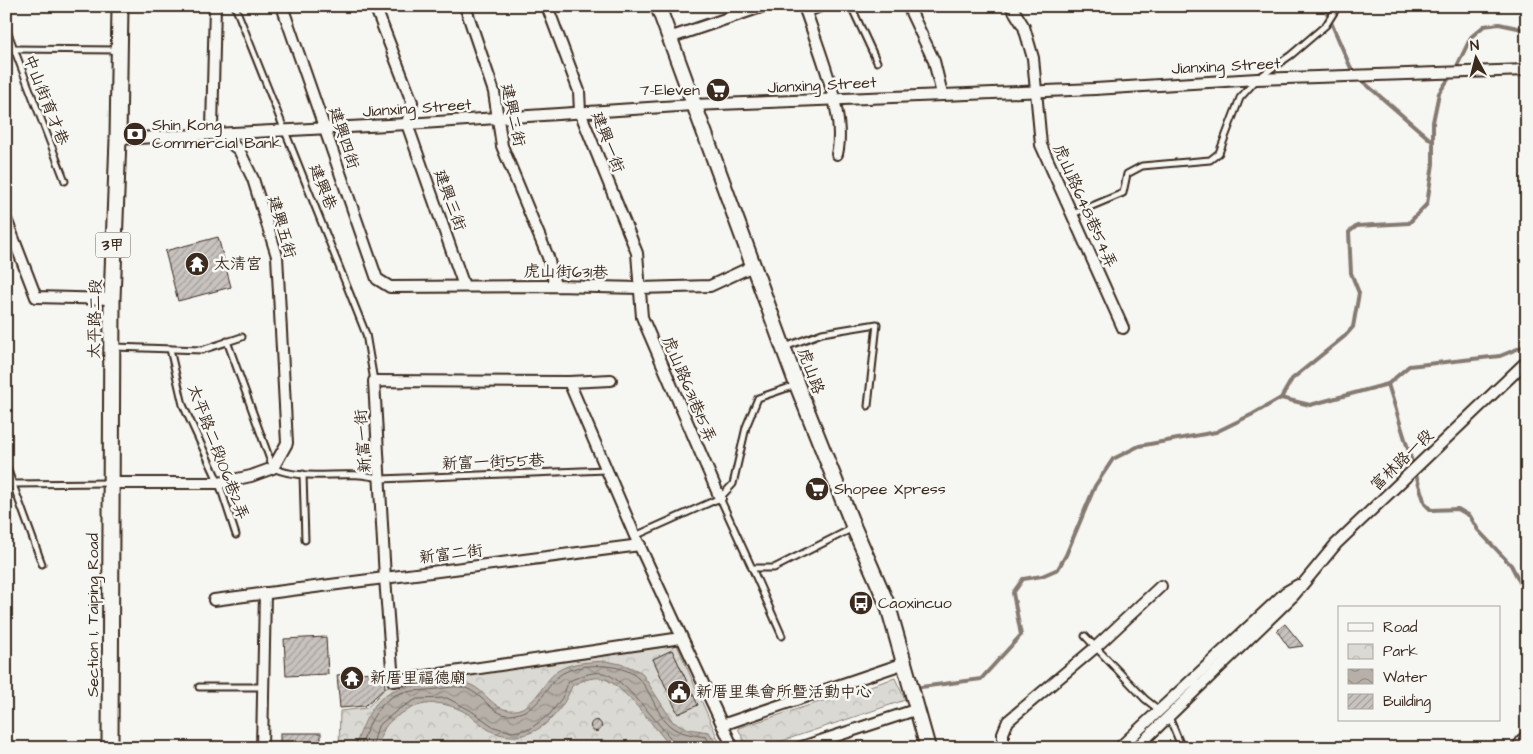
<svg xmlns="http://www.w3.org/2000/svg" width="1533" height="754" font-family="'Architects Daughter','LXGW WenKai TC',sans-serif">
  <defs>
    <pattern id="park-crowns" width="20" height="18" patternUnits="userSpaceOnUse" patternTransform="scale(1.25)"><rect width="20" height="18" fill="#dad9d3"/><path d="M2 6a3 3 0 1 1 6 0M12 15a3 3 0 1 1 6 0" fill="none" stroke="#bcbab5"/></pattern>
    <pattern id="water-waves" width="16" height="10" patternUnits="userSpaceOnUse" patternTransform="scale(1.25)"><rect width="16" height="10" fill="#b6b0a9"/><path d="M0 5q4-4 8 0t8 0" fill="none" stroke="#958f89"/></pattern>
    <pattern id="building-hatch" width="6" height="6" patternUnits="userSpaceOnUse" patternTransform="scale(1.25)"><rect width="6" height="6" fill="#c8c3be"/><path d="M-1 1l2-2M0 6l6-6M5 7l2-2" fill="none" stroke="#a49f9a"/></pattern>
  </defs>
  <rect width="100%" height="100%" fill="#f6f6f2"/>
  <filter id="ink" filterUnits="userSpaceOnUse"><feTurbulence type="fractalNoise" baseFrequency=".02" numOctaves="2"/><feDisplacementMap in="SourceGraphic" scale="10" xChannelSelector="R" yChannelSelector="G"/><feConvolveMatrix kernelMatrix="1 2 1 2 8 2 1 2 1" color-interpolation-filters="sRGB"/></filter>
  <g filter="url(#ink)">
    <g fill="url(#park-crowns)" stroke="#8a8278">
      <polygon points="677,645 722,748 339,748 340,711 367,708 386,687"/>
      <polygon points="895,678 905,700 761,748 747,748 738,728"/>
    </g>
    <path fill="url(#water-waves)" stroke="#857a71" d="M 606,661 L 625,665 L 641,672 L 673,722 L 689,729 L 709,732 L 719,748 L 672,748 C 658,732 620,680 601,678 C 591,677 580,681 572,686 C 560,718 530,747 493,732 C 484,728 476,719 468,714 C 448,702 427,699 406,711 C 387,721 383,727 377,748 L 355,748 C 361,728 373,697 395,690 C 407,686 421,686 433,685 C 447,683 458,680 471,685 C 484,690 493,709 509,710 C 536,713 542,678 561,669 C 574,662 591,662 606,661 Z"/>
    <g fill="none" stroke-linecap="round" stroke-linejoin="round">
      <g stroke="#6c6056" stroke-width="1">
        <path d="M 361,748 C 366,729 376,705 395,695 C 406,690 424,691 437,689 C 448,688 459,684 470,690 C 483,696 495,717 511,715 C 546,709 542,686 563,673 C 579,664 606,664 622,669 C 651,677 651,710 670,726 C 680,734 694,735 706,737 L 713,748"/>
        <path d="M 372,748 L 378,726 L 399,709 L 417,699 L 447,698 L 470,710 L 494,727 L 512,732 L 530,729 L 550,714 L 562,698 L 569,681 C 579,677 591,671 603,673 C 623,676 659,726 674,742 L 675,748"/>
      </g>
      <g stroke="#857a71" stroke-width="4">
        <polyline points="1324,6 1353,73 1433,142"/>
        <polyline points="1388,384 1425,504 1431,510 1458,509 1470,516 1478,530 1511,565 1527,596"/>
        <polyline points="1281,398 1310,405 1388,384 1409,366 1500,356 1527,345"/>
        <polyline points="921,687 981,679 1021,635 1013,593 1023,579 1042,576 1058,569 1066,555 1095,486 1113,459 1139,446 1216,432 1253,414 1281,398 1292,379 1345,336 1353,327 1359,293 1351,273 1349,232 1357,226 1409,223 1427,204 1433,164 1433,122 1439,93 1456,68 1471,37 1484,26 1499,24 1527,30"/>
        <polyline points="714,744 726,746"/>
      </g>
    </g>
    <g fill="url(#building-hatch)" stroke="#3b2a1e">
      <polygon points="218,237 231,287 178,301 165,251"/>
      <polygon points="1285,624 1303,646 1289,648 1277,631"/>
      <polygon points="326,637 328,674 286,676 284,639"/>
      <polygon points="672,650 698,705 678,714 653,659"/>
      <polygon points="384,671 385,688 365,706 340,708 337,675"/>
      <circle cx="596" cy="726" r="5.5"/>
      <rect x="280" y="733" width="41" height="15"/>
    </g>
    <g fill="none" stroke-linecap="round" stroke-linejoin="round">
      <g stroke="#3b2a1e" stroke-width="9">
        <g id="lane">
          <polyline points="235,6 366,334 374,381"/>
          <polyline points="851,6 877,62"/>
          <polyline points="6,28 65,181"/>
          <polyline points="13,49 117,50"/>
          <polyline points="1073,214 1123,193 1127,174 1142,166 1210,160 1219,153 1240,98 1257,79 1291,55 1326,25 1338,6"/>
          <path d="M 227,341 L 273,468 C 307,483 346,468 381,479 L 606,470"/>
          <polyline points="114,347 202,350 242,337"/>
          <polyline points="785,347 822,333 877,324 868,406"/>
          <polyline points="170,349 183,405 219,483 236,535"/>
          <polyline points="6,465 42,564"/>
          <polyline points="303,474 305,540"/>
          <polyline points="13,484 110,483"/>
          <polyline points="720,498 752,568 774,568 853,528"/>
          <polyline points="635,536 720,498 733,484 746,427 758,398 796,385"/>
          <polyline points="752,568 782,636"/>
          <polyline points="1085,636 1145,699 1159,710"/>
          <polyline points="199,687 263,687"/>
          <polyline points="1169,717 1182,748"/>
        </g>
      </g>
      <g stroke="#3b2a1e" stroke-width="14">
        <g id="street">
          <polyline points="282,6 377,279 390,287 555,286 640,288 710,286 753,266"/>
          <polyline points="375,6 412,102 407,124 464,286"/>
          <polyline points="465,6 494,92 502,146 548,257 555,286"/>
          <polyline points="547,6 579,91 580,112 637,253 642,317 720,498"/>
          <path d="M 804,6 C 817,46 847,114 837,154"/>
          <polyline points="908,6 934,61 942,94"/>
          <polyline points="1011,6 1024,27 1033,58 1041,145 1123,328"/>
          <polyline points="806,12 820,6"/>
          <polyline points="669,38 764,6"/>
          <polyline points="118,139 407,124 693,105 1095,89 1257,79 1527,70"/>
          <polyline points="6,219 36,297 112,299"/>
          <polyline points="611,380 569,382 374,381 385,578 393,681 681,638"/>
          <polyline points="569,382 635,536 733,748"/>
          <polyline points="111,483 219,483 251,476 273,468 287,443 277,256 253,179 239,150 212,128 215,6"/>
          <polyline points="214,600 640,545"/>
          <polyline points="722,725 905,663"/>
          <polyline points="262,748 265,593"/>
          <polyline points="799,748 918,709"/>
          <polyline points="1003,748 1003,733 1008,721 1097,646 1161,586"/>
          <polyline points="1119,748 1286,592 1298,585"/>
          <polyline points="1136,748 1293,596 1336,544 1527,361"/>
          <polyline points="1517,748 1527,734"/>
        </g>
      </g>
      <g stroke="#3b2a1e" stroke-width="18">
        <polyline id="secondary" points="658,6 797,385 854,528 888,606 928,748"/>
      </g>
      <g stroke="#3b2a1e" stroke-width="19">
        <polyline id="primary" points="110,748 112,299 118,139 120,6"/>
      </g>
      <use href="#lane" stroke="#f6f6f2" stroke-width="5"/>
      <use href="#street" stroke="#f6f6f2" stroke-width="10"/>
      <use href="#secondary" stroke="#f6f6f2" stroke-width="14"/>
      <use href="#primary" stroke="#f6f6f2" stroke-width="15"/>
    </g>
  </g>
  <defs>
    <g id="supermarket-disc" transform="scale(1.25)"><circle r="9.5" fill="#3b2a1e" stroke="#f6f6f2"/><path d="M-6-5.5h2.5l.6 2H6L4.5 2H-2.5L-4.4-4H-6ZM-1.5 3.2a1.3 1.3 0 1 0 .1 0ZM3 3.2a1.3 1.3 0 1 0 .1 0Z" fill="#fff"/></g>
    <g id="bank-disc" transform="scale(1.25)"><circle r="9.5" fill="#3b2a1e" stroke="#f6f6f2"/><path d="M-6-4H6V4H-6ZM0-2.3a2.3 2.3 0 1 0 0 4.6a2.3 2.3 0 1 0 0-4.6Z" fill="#fff"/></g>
    <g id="temple-disc" transform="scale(1.25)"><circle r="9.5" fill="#3b2a1e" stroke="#f6f6f2"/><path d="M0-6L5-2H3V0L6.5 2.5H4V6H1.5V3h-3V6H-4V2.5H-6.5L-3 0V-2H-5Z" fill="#fff"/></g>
    <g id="bus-disc" transform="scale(1.25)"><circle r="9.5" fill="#3b2a1e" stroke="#f6f6f2"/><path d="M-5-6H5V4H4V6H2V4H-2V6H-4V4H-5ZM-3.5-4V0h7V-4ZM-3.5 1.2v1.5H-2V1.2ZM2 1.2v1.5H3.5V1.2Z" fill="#fff"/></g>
    <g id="civic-disc" transform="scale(1.25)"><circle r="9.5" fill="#3b2a1e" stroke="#f6f6f2"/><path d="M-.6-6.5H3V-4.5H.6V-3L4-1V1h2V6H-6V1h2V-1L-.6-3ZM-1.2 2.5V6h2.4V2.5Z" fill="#fff"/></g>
  </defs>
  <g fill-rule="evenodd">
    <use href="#supermarket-disc" x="718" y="90"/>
    <use href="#bank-disc" x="135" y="134"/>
    <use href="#temple-disc" x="197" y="264"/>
    <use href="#supermarket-disc" x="817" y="489"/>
    <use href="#bus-disc" x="861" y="603"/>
    <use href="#temple-disc" x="352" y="678"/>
    <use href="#civic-disc" x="679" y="692"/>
  </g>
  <g text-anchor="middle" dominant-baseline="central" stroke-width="5" stroke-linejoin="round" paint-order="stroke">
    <rect fill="#f6f6f2" stroke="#73675e" stroke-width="1" x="95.5" y="232.5" width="35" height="25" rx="4"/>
    <g font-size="15" font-weight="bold" fill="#3b2a1e">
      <text x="113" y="245">3甲</text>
    </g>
    <g font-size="16" fill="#3b2a1e" stroke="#f6f6f2">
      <text transform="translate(1226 66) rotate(-3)">Jianxing Street</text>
      <text transform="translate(822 85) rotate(-3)">Jianxing Street</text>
      <text transform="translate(46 100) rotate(68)">中山街育才巷</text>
      <text transform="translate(417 108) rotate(-4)">Jianxing Street</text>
      <text transform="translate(513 115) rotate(78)">建興二街</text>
      <text transform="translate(344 138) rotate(72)">建興四街</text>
      <text transform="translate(608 142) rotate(69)">建興一街</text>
      <text transform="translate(323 187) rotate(68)">建興巷</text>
      <text transform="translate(450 200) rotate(70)">建興三街</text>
      <text transform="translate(1085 206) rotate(66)">虎山路648巷54弄</text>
      <text transform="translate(282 227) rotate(74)">建興五街</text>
      <text transform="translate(566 272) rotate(1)">虎山街631巷</text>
      <text transform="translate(95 319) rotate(-89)">太平路二段</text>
      <text transform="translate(811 371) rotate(70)">虎山路</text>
      <text transform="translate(689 389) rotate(67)">虎山路631巷15弄</text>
      <text transform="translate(363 441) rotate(-94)">新富一街</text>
      <text transform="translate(218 452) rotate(69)">太平路二段106巷2弄</text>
      <text transform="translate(1402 460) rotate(-44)">富林路一段</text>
      <text transform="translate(493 462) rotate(-2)">新富一街55巷</text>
      <text transform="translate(451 554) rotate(-7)">新富二街</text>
      <text transform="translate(93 615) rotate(-90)">Section 1, Taiping Road</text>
    </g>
    <g font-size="16" fill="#3b2a1e" stroke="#f6f6f2" text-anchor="start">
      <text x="700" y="90" text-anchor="end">7-Eleven</text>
      <text x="152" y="125">Shin Kong<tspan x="152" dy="18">Commercial Bank</tspan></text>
      <text x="214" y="264">太清宮</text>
      <text x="834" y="489">Shopee Xpress</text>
      <text x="878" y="603">Caoxincuo</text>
      <text x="370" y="678">新厝里福德廟</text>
      <text x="696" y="692">新厝里集會所暨活動中心</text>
    </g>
  </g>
  <rect width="1533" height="754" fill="none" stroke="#f6f6f2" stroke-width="25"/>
  <rect x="12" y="12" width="1508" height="729" fill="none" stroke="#3b2a1e" stroke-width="2" filter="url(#ink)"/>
  <rect x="1338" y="606" width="162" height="115" fill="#f6f6f2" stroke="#aba49d"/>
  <rect x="1348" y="623" width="25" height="8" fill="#f6f6f2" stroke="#aba49d"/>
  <text x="1383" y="632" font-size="15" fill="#3b2a1e">Road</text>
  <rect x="1348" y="644" width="25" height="15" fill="url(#park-crowns)" stroke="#aba49d"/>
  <text x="1383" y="656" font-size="15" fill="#3b2a1e">Park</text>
  <rect x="1348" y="669" width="25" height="15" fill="url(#water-waves)" stroke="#aba49d"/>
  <text x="1383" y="682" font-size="15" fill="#3b2a1e">Water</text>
  <rect x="1348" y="694" width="25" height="15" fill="url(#building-hatch)" stroke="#aba49d"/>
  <text x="1383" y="706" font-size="15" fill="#3b2a1e">Building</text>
  <g transform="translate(1476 58) rotate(353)" stroke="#f6f6f2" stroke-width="4" paint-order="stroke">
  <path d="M0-4L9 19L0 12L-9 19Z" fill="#3b2a1e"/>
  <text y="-8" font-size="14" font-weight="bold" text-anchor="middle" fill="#3b2a1e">N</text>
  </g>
</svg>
